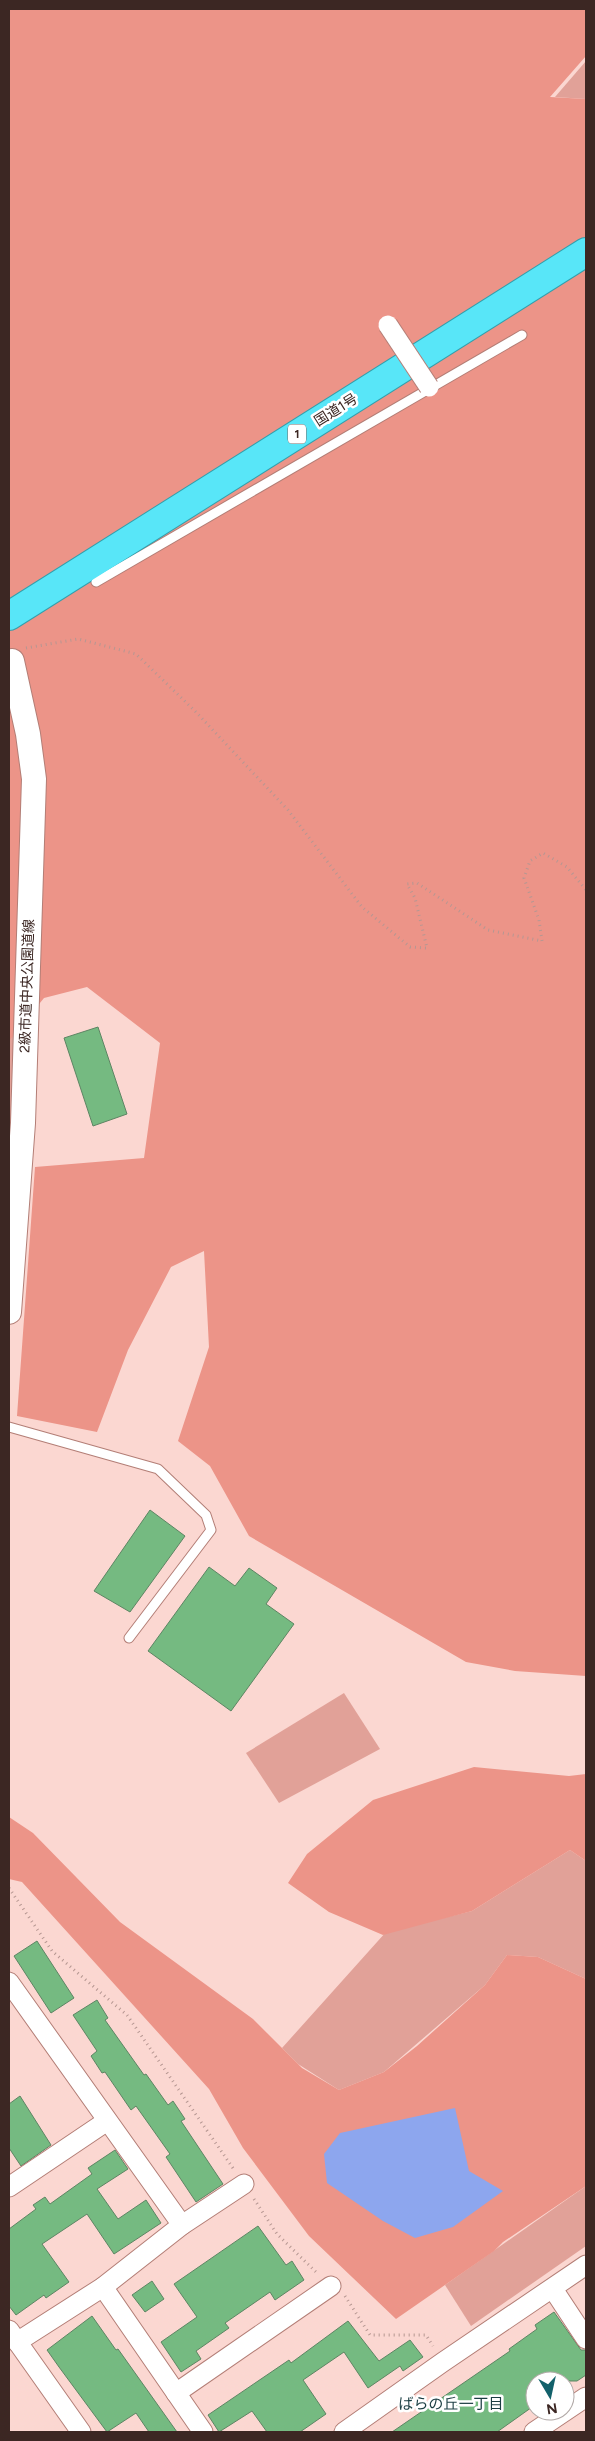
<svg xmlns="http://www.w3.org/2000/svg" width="595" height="2441" font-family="Figtree,'Noto Sans JP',sans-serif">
  <rect width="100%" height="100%" fill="#fbd7d1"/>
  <g fill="#e1a198">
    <polygon points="586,61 586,99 555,97"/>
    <polygon points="9,959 17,1030 9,1153"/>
    <polygon points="344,1693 380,1749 279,1803 246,1753"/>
    <polygon points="570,1850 586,1861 586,1979 538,1957 507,1955 485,1985 384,2072 339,2090 298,2064 282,2048 386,1932 472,1911"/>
    <polygon points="586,2186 586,2246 471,2326 445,2285"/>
  </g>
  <g fill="#ec9488">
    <polygon points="9,9 586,9 586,56 550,97 586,99 586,1676 515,1671 466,1662 249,1536 210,1466 178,1441 209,1347 204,1251 171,1267 128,1350 97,1432 17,1416 35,1167 144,1158 160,1043 87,987 44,998 9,1041"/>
    <polygon points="474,1767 569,1776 586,1774 586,1861 570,1850 472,1911 383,1935 329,1912 288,1883 307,1854 373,1800"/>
    <polygon points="9,1817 33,1833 120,1922 253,2019 302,2068 339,2090 384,2072 417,2046 485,1985 507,1955 538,1957 586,1979 586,2186 503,2242 494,2251 396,2319 309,2236 243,2148 209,2089 22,1882 9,1879"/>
  </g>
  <polygon fill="#8da6ee" points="455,2108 469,2171 503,2191 453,2227 415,2238 383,2221 327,2183 324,2154 340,2133"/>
  <g fill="#75ba81" stroke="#5d8563">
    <polygon points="98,1027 127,1114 93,1126 64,1038"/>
    <polygon points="150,1510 185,1536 130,1612 94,1591"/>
    <polygon points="209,1567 235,1586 249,1568 277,1588 266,1604 294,1624 231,1711 148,1651"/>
    <polygon points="37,1941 74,1998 51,2013 14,1956"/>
    <polygon points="97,2000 108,2018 105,2020 144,2075 146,2074 168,2105 173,2101 185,2119 181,2121 223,2184 196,2202 166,2157 170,2154 136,2106 131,2110 105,2072 102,2073 91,2056 97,2051 73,2015"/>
    <polygon points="20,2096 51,2145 21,2166 9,2148 9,2104"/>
    <polygon points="115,2150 128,2169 97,2189 118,2219 146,2200 161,2223 114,2254 87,2214 42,2244 69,2282 46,2298 44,2295 16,2315 9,2306 9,2229 36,2209 33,2205 45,2197 50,2204 92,2174 88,2168"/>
    <polygon points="258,2226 286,2265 292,2261 304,2280 275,2300 270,2292 225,2323 229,2328 196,2351 201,2359 181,2372 161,2342 197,2317 174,2284"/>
    <polygon points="152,2281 164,2299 145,2312 132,2295"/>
    <polygon points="554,2312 581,2350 586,2350 586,2375 577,2381 535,2381 535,2405 497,2432 392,2432 510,2351 509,2349 537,2329 535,2325"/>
    <polygon points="92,2316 116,2350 118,2349 177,2432 149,2432 136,2413 107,2432 59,2367 47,2350"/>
    <polygon points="348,2321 379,2361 410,2340 423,2357 403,2371 400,2366 368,2388 344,2352 303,2380 326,2414 300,2432 267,2432 252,2411 219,2432 208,2415 289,2360 291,2363"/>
  </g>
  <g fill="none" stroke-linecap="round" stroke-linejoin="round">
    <g stroke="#b37e76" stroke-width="11">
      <g id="service">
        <polyline points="96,582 522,335"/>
        <polyline points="9,1427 158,1469 206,1515 211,1530 129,1638"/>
      </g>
    </g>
    <g stroke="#b37e76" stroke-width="21">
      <g id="minor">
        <polyline points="9,1982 182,2225"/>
        <polyline points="9,2187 107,2121"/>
        <polyline points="103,2287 203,2432"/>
        <polyline points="553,2289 586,2339"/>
        <polyline points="9,2330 81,2432"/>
        <polyline points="17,2342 103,2287 182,2225 244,2184"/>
        <polyline points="176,2393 331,2286"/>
        <polyline points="344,2432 443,2362 586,2265"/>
        <polyline points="534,2432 586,2397"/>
      </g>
    </g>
    <g stroke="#b37e76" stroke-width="26">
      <polyline id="tertiary" points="9,1312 23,1123 34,779 28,734 12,661"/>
    </g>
    <g stroke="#339fac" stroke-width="30">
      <polyline id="trunk" points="9,616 586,252"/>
    </g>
    <g stroke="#b69792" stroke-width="3" stroke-dasharray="1 4" stroke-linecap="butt">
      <polyline points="26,648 78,639 136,654 195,711 288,810 362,907 410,947 427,948 415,898 407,884 417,883 488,930 542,941 539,920 524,878 530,861 543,853 567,867 586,890"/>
      <polyline points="9,1888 52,1951 127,2015 235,2171"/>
      <polyline points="254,2199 277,2234 317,2273"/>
      <polyline points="345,2296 370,2335 426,2335 433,2346"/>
    </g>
    <use href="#service" stroke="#fff" stroke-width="9"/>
    <use href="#minor" stroke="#fff" stroke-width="19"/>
    <use href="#tertiary" stroke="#fff" stroke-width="24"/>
    <use href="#trunk" stroke="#58e6f8" stroke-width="28"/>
    <g stroke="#b37e76" stroke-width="21" stroke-linecap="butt">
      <polyline id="minor-bridge" points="388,325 429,387"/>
    </g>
    <use href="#minor-bridge" stroke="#fff" stroke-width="19"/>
  </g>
  <g text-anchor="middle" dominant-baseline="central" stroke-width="5" stroke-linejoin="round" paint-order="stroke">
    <rect fill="#fff" stroke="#766865" stroke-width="1" x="288" y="424.5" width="18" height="19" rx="4"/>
    <g font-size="12" font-weight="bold" fill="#3c2723">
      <text x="297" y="434">1</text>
    </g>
    <g font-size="14" fill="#3c2723" stroke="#fff">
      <text transform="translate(336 410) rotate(-32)">国道1号</text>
      <text transform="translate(27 986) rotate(-88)">2級市道中央公園道線</text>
    </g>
    <g font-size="15" fill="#1b3d42" stroke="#fff">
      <text x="451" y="2404">ばらの丘一丁目</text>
    </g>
  </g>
  <rect width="595" height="2441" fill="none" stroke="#3c2723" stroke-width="20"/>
  <g transform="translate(550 2396) rotate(171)"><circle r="24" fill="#ffffff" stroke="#b1a9a7"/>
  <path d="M0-4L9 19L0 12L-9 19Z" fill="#13616b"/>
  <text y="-8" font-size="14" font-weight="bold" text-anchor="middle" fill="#3c2723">N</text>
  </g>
</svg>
